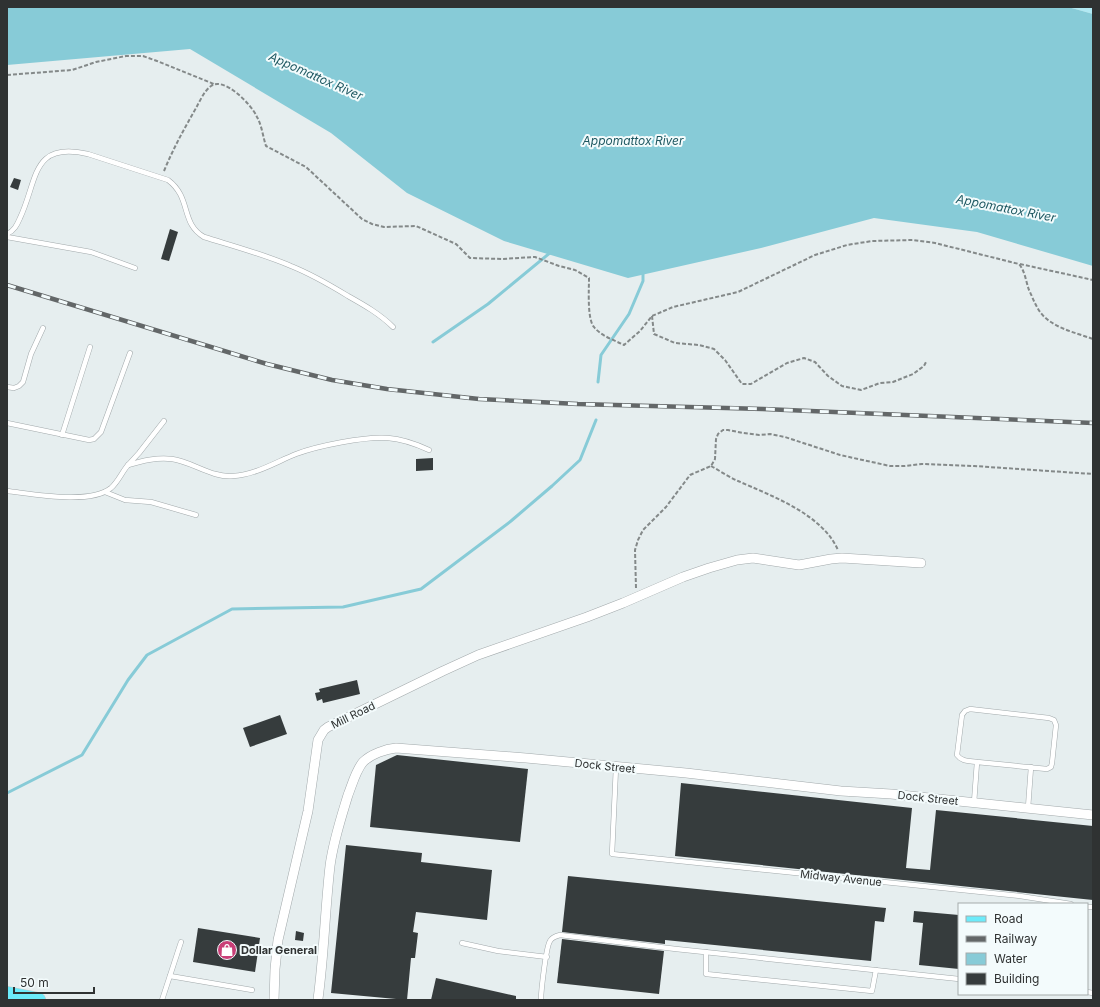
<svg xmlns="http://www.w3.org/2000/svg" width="1100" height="1007" font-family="Inter,sans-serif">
  <rect width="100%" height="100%" fill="#e6eeef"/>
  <polygon fill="#b1e9f3" points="1068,7 1093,7 1093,14"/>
  <polygon fill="#87cbd7" points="7,7 1068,7 1093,14 1093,266 977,232 874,218 761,248 628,278 504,241 407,193 331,133 190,49 7,65"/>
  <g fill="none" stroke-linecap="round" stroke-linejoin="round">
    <g stroke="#87cbd7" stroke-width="3">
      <polyline points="433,342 488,304 551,252"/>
      <polyline points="598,382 601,355 629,314 643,281 643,272"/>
      <polyline points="7,793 82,755 128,680 147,655 232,609 343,607 421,589 511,521 552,486 580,460 596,420"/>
    </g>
  </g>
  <g fill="#363c3d">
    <polygon points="14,178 21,180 18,190 10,187"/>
    <polygon points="170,229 178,232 169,261 161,259"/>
    <polygon points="433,458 433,470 416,471 416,459"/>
    <polygon points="357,680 360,694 323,703 322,699 317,701 315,693 320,692 319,689"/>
    <polygon points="280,715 287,734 250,747 243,728"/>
    <polygon points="397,755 528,769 520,842 370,827 376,765"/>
    <polygon points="681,783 912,808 906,868 930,870 936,810 1093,826 1093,900 675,856"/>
    <polygon points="346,845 422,853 421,862 492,870 487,920 416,912 413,932 418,933 415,958 411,958 407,1000 331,993"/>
    <polygon points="568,876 886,908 884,922 875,921 871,961 665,940 665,944 562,932"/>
    <polygon points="914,911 959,915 959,969 919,965 923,923 913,922"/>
    <polygon points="198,928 260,938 255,972 193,962"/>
    <polygon points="296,931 304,933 303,941 295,940"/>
    <polygon points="562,939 664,951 659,994 557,983"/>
    <polygon points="436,978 516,996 516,1000 431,1000"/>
  </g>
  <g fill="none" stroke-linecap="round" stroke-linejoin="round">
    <g stroke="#a2a9ab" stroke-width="5.5">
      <g id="lane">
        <path d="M 7,234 C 14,231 17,225 20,218 C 38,180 31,141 88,154 L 168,180 C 192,198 180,223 204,237 C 233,246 263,254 291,266 C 311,274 330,285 348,296 C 364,305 380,314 393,327"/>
        <polyline points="7,237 91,252 135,268"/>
        <polyline points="7,387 14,388 19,386 23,382 31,354 43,328"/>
        <polyline points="7,423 89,440 94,439 101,432 130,353"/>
        <polyline points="62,435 90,347"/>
        <polyline points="128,465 139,453 164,421"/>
        <path d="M 7,491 C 33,494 90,505 111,488 C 118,482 122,472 128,465 C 142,461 157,457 172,459 C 193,462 212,478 233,476 C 255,475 276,462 296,454 C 317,446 366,436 388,438 C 402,439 416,444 429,450"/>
        <polyline points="105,492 125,500 151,502 196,515"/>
        <polyline points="616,767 612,854 1020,896 1071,904"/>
        <path d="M 974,803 L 977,762 C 969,761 962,762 957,755 L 962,715 L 965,711 L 970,709 L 1049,718 L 1054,720 L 1056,725 L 1052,763 L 1051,767 L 1047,769 L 977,762"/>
        <polyline points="1028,808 1031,767"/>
        <polyline points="1087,907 1093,907"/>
        <polyline points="462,943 498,951 547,957"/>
        <polyline points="706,952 706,974 872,991 876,970"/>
        <polyline points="170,976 252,990"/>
        <polyline points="1087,992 1093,993"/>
        <polyline points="162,1000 181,942"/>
        <path d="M 541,1000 C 541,991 546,947 550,941 C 552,937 556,936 560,935 L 676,949 L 959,979"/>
      </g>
    </g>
    <g stroke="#a2a9ab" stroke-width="10">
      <g id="street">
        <path d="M 318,999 C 324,955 325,910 330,866 C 333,842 341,818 348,795 C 352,785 356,770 363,762 C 371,754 386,749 396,748 L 526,758 L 686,773 L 841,791 L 891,794 L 1093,815"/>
        <polyline points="274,1000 275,969 278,940 308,811 318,740 324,730 328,727 443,671 478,655 587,617 623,603 683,577 709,568 737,560 753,558 799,565 831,559 842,558 921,563"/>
      </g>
    </g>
    <g stroke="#c9caca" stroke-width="16">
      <polyline id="primary" points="7,994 38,1000"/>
    </g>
    <g stroke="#848989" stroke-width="2" stroke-dasharray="4 2" stroke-linecap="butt">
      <polyline points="7,75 72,70 96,62 126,56 143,56 157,61 214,84"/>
      <path d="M 164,171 C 173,149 184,129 196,108 C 200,101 204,91 211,86 C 224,76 252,105 257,117 C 262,126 263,137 266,146 L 306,167 L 362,219 L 372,224 L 384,227 L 416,226 L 456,244 L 470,258 L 502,259 L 535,257 L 559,266 L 575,270 L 589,278 C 589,289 587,319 594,327 C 601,336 614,340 624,345 L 640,331 L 652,316 L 673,307 L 738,292 L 815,255 L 847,245 L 872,241 L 913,240 L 935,243 L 1019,264 C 1025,271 1026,282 1029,290 C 1032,296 1034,302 1037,307 C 1047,327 1074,332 1093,339"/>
      <polyline points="1020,264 1093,280"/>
      <polyline points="652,316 654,334 675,343 699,345 714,349 725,360 742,384 751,384 787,363 804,358 815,362 828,376 842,386 861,390 880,383 893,382 913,374 924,366 926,362"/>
      <path d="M 711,466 C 720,471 729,477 738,481 C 772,496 822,514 838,550"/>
      <polyline points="636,588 635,550 638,540 643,530 666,507 690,475 711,466 715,459 716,439 718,434 723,430 728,430 743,433 759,435 770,434 785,437 840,455 890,466 905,466 922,464 974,466 1093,474"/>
    </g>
    <use href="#lane" stroke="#fff" stroke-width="4.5"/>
    <use href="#street" stroke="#fff" stroke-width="9"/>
    <use href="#primary" stroke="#6cebfa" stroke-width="15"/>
    <g stroke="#636768" stroke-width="4.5">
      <polyline id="rail" points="7,285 267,364 332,380 387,389 479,399 578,404 763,409 1093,423"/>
    </g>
    <use href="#rail" stroke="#f3fbfc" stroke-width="3" stroke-dasharray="9" stroke-linecap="butt"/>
  </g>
  <defs>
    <g id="shop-disc" transform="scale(1)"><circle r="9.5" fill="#c93f77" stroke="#f3fbfc"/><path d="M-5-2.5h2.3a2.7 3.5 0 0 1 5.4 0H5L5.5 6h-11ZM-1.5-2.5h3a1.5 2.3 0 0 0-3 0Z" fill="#fff"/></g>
  </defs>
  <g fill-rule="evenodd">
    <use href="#shop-disc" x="227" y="950"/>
  </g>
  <g text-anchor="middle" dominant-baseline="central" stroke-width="4" stroke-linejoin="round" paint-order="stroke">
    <g font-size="11" fill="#2f3232" stroke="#f3fbfc">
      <text transform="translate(353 715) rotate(-26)">Mill Road</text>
      <text transform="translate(605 766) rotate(6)">Dock Street</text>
      <text transform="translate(928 798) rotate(6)">Dock Street</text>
      <text transform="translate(841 878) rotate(6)">Midway Avenue</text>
    </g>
    <g font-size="11" font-weight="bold" fill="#2f3232" stroke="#f3fbfc" text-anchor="start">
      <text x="241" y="950">Dollar General</text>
    </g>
    <g font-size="12" font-style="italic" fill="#1e5861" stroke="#f3fbfc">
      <text transform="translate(316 76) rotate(24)">Appomattox River</text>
      <text x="633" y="140">Appomattox River</text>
      <text transform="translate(1006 208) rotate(11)">Appomattox River</text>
    </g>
  </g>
  <rect width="1100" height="1007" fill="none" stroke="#2f3232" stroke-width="16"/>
  <rect x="958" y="903" width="130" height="92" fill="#f3fbfc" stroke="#a5abab"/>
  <rect x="966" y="916" width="20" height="6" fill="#6cebfa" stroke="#a5abab"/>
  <text x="994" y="923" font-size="12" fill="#2f3232">Road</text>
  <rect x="966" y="936" width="20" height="6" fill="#636768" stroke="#a5abab"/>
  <text x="994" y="943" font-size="12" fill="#2f3232">Railway</text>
  <rect x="966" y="953" width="20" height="12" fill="#87cbd7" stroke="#a5abab"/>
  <text x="994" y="963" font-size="12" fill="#2f3232">Water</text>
  <rect x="966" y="973" width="20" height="12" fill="#363c3d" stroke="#a5abab"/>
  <text x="994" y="983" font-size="12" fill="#2f3232">Building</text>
  <path d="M14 987v6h80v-6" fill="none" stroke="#2f3232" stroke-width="2"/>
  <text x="20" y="987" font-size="12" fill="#2f3232" stroke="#f3fbfc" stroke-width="3" paint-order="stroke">50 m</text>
</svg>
